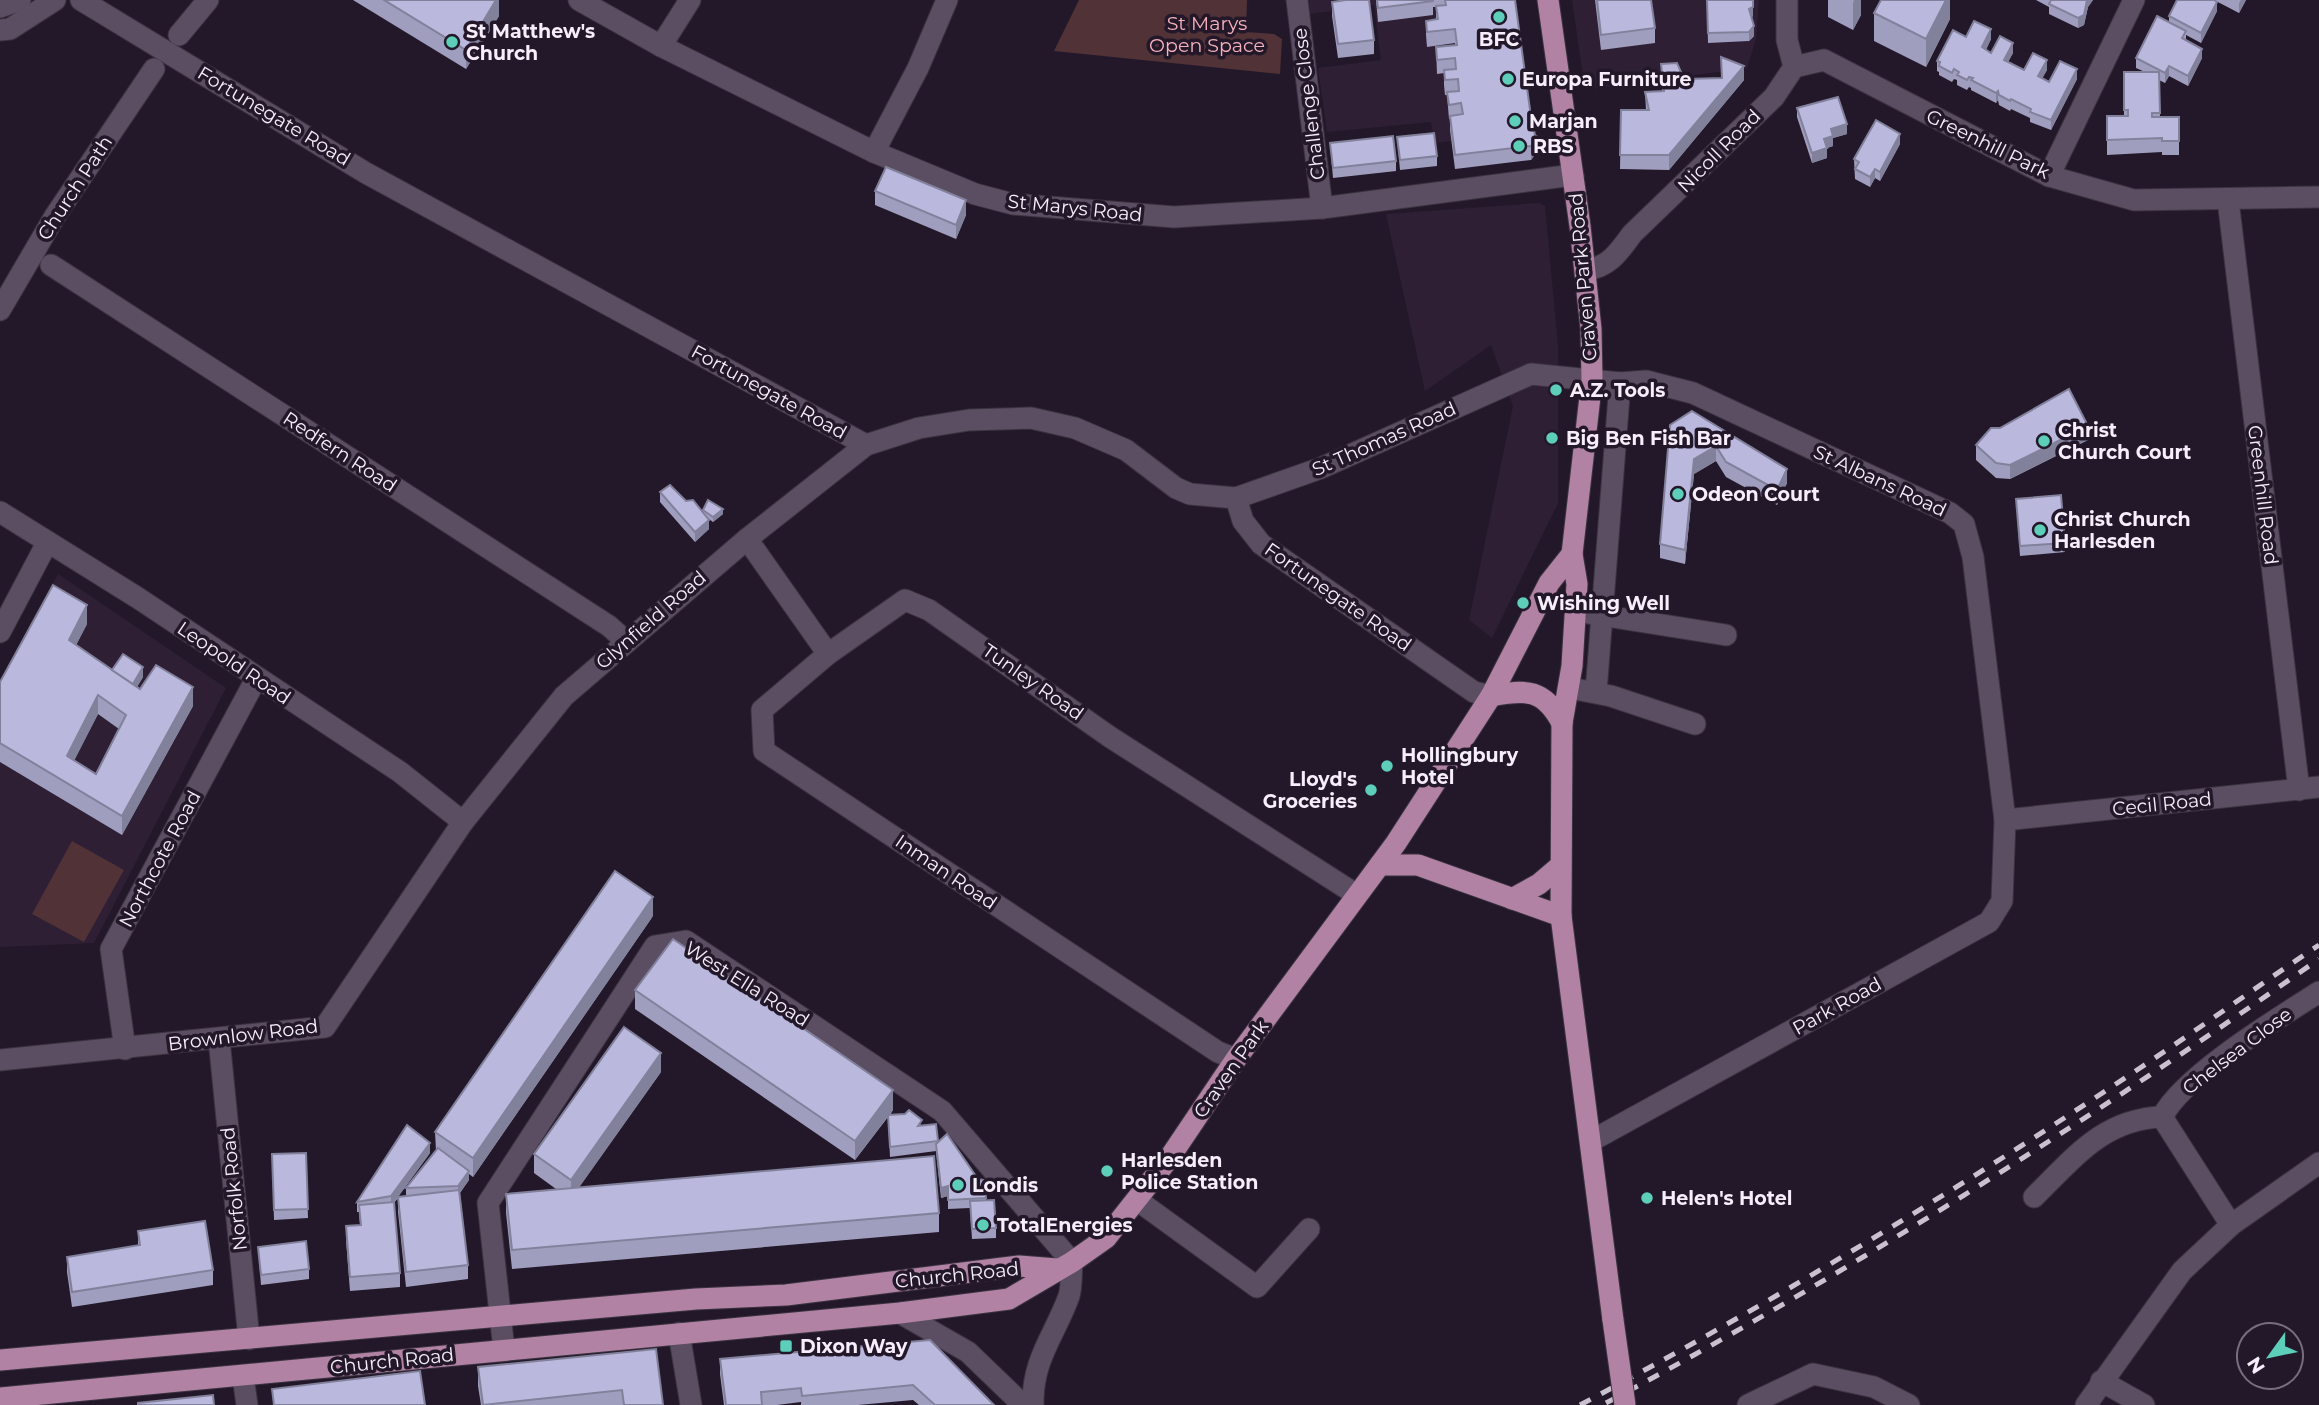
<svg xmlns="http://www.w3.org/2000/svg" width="2319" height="1405" font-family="Montserrat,sans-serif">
  <rect width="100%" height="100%" fill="#231829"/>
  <g fill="#2e1f35">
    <polygon points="1309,0 1513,0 1491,165 1455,169 1452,141 1434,143 1431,122 1327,132 1318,68 1381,60 1374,5 1310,14"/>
    <polygon points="1572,0 1759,0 1756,39 1747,68 1585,90"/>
    <polygon points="1539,203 1545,206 1558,346 1558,503 1492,638 1469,620 1513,406 1491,345 1425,391 1386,214"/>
    <polygon points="58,574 226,688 94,943 0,947 0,683"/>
  </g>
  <g fill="#503237">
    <polygon points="1079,0 1247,0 1246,32 1274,34 1282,39 1280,74 1054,51"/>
    <polygon points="72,841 124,870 84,942 32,914"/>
  </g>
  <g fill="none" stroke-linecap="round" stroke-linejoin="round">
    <g stroke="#3b3340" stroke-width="23">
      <g id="minor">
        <polyline points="81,0 366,173 866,445 919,428 969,420 1031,418 1075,428 1126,450 1176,488 1190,494 1236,498 1321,468 1531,374 1620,383 1646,381 1693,393 1950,513 1964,524 1973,557 2005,820 2002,901 1989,922 1591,1141"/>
        <polyline points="579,0 661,46 874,152 975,194 1013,204 1174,217 1322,208 1573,175"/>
        <polyline points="1297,0 1322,208"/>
        <polyline points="0,7 20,0"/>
        <polyline points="0,30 10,29 55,0"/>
        <polyline points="179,35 208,0"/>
        <polyline points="661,46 690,0"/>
        <polyline points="1794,67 1824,60 2049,176 2134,200 2319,197"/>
        <polyline points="874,152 918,68 947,0"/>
        <polyline points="2049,176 2134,0"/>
        <polyline points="2228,200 2299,790"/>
        <polyline points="51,265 609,626 627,642"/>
        <path d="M 1586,270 C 1609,267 1619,252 1632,234 L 1774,97 L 1794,67 L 1787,40 L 1787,0"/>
        <polyline points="0,310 55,216 154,69"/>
        <polyline points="1236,498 1243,521 1261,544 1474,692 1491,696"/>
        <polyline points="0,512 138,598 400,772 463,822"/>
        <polyline points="747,539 828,654"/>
        <polyline points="1575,611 1726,635"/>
        <polyline points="0,632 47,543"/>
        <polyline points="1570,688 1611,696 1695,724"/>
        <polyline points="1596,692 1620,383"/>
        <polyline points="2005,820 2319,787"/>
        <polyline points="219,1039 249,1339"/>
        <polyline points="125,1049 111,949 256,679"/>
        <polyline points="1236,1059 1218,1052 764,751 762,710 828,654 905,600 929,610 1110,737 1357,895"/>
        <polyline points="0,1060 325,1027 463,822 564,696 747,539 866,445"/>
        <path d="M 2162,1117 C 2184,1075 2277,1019 2319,992"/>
        <polyline points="2162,1117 2231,1225"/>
        <path d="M 2034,1197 C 2074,1158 2103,1119 2162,1117"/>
        <polyline points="1137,1200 1257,1287 1309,1229"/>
        <polyline points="900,1313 968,1352 1023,1405"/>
        <polyline points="679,1333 691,1405"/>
        <path d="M 504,1350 L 488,1203 L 655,946 L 686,941 L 942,1111 L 1072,1262 C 1071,1273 1072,1286 1069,1296 C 1055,1335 1032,1359 1033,1405"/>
        <polyline points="243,1376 247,1405"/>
        <polyline points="2101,1381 2144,1405"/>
        <polyline points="1748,1405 1813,1374 1874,1387 1909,1405"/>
        <polyline points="2086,1405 2182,1271 2231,1225 2319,1163"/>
      </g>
    </g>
    <g stroke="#3b3340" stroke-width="23">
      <g id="major">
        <polyline points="1548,0 1580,226 1591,329 1592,379 1572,554 1577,584 1572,666 1562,723 1561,916 1613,1320"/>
        <path d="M 1491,696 C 1527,689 1544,689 1562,723"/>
        <polyline points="1380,865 1418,865 1561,916"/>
        <polyline points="1512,899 1539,884 1559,867"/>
        <polyline points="0,1360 696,1299 786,1295 1019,1266 1057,1269"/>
        <polyline points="0,1398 900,1313 1009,1299 1072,1262 1106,1238 1170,1157 1236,1059 1396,843 1491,696 1549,583 1572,554"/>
      </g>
    </g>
    <use href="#minor" stroke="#5b4e62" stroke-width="21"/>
    <use href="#major" stroke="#b182a4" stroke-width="21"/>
    <g stroke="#c9c1ce" stroke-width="5" stroke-dasharray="12 12" stroke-linecap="butt">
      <path d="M 1606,1403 C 1853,1271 2090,1120 2319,959"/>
      <path d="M 1580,1405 C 1772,1303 1959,1189 2140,1068 C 2200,1028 2259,985 2319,945"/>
    </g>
    <g stroke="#3b3340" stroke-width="23" stroke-linecap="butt">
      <polyline id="major-bridge" points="1613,1320 1625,1405"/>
    </g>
    <use href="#major-bridge" stroke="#b182a4" stroke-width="21"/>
  </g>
  <g fill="#a09ebe" fill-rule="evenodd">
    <polygon points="353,0 499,0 499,16 466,69"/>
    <polygon points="1376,0 1515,0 1531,117 1538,151 1531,160 1455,169 1450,130 1450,119 1449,119 1447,95 1445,95 1444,85 1444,73 1437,74 1436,47 1455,45 1455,43 1427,47 1426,35 1426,21 1436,19 1436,7 1433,7 1433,15 1378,22"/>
    <polygon points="1595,0 1651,0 1655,28 1655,43 1601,50"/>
    <polygon points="1707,0 1753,16 1752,17 1754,36 1749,41 1708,43"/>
    <polygon points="1828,0 1861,0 1861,15 1853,30 1828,17"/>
    <polygon points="1950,0 1950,19 1926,67 1874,41 1874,13"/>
    <polygon points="2036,0 2093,0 2088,7 2084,25 2078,28 2049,14 2049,7"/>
    <polygon points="2214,0 2246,0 2239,13"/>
    <polygon points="1332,2 1374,40 1374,54 1338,58 1332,16"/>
    <polygon points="2217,11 2201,43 2186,35 2186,40 2202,58 2188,86 2169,76 2165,83 2159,80 2160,117 2179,117 2179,155 2162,155 2162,152 2107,155 2107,116 2124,116 2124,72 2145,72 2136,68 2136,58 2169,22 2169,16"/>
    <polygon points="1966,37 1991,39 1986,50 1991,53 2013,53 2008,62 2024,70 2047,70 2042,78 2049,82 2077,79 2051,130 2030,122 2030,118 2011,109 2010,111 1999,105 1998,100 1996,103 1971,90 1971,88 1969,87 1967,90 1957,85 1957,80 1954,79 1952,82 1939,75 1939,72 1937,71 1937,61"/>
    <polygon points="1721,57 1744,80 1669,170 1620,169 1621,110 1646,110 1645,92 1662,91 1661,64 1684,79 1721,78"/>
    <polygon points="1797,108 1847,134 1833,138 1833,146 1827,148 1827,158 1812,163 1797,117"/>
    <polygon points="1397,137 1437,156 1437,166 1400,170"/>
    <polygon points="1330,143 1396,161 1396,171 1333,178"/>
    <polygon points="1900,144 1880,181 1875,178 1870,187 1855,179 1854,159"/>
    <polygon points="875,191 966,215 956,239 875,205"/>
    <polygon points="1692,411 1787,483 1777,505 1726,477 1716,461 1694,474 1685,564 1660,558 1660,544"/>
    <polygon points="2088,440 2010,479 1996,478 1976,460 1976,445"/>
    <polygon points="660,492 703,512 703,510 723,514 713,522 709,519 709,529 695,542 660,502"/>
    <polygon points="2016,499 2065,543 2065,552 2020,556"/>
    <path d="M 87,624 L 76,645 L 112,670 L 143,677 L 137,687 L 140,689 L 193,706 L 122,835 L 0,762 L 0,682 ZM 98,714 L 119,729 L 96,774 L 74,760 Z"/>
    <polygon points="653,916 473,1177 469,1174 469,1180 460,1193 468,1265 468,1279 406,1287 398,1212 398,1198 394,1203 400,1273 400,1287 350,1291 346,1240 346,1226 360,1225 359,1212 357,1212 357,1202 430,1153 398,1197 406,1196 406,1188 436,1151 435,1132"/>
    <polygon points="635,990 893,1110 890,1115 922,1125 936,1124 938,1143 978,1179 984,1180 986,1200 996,1228 996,1238 972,1239 970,1208 948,1209 948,1196 941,1198 936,1151 890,1157 888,1117 855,1160 635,1009"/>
    <polygon points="661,1072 579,1187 939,1213 939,1232 512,1269 506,1213 506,1194 556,1189 534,1173 534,1154"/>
    <polygon points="306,1153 308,1218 274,1220 272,1154"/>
    <polygon points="138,1231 213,1270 213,1285 72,1307 67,1272 67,1257 138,1246"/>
    <polygon points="258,1247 309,1269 309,1279 261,1285"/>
    <polygon points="930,1340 994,1405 919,1405 913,1400 858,1405 801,1405 801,1402 777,1405 724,1405 720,1374 720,1359"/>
    <polygon points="656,1349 663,1405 481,1405 478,1386 478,1367"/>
  </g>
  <g fill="#82819b">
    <polygon points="496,0 499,0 499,16 466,69 466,50"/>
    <polygon points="1854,0 1861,0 1861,15 1853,30 1853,3"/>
    <polygon points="1946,0 1950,0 1950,19 1926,67 1926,39"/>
    <polygon points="2087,0 2093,0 2088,7 2084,25 2078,28 2078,18"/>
    <polygon points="2241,0 2246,0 2239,13 2239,3"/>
    <polygon points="2217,2 2217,11 2201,43 2201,33"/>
    <polygon points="1753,7 1753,16 1749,19 1749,9"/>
    <polygon points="1754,26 1754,36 1749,41 1749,32"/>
    <polygon points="1991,29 1991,39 1982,57 1982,47"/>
    <polygon points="2013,43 2013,53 2004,69 2004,60"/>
    <polygon points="2202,49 2202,58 2188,86 2188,76"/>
    <polygon points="2047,60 2047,70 2038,86 2038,76"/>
    <polygon points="1744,66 1744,80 1669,170 1669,155"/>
    <polygon points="2169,66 2169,76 2165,83 2165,73"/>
    <polygon points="2077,69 2077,79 2051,130 2051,120"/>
    <polygon points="1998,91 1998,100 1996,103 1996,93"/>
    <polygon points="1847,124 1847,134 1833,138 1833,146 1824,149 1824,139 1831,129"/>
    <polygon points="1900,134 1900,144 1880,181 1880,172"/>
    <polygon points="1538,137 1538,151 1531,160 1531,146"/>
    <polygon points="1827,148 1827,158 1812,163 1812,153"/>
    <polygon points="1875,169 1875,178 1870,187 1870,177"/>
    <polygon points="966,200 966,215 956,239 956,225"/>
    <polygon points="2088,426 2088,440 2010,479 2010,465"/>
    <polygon points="1716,446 1716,461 1694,474 1685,564 1685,550 1694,459"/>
    <polygon points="1787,469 1787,483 1777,505 1777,490"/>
    <polygon points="723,509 723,514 713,522 713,517"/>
    <polygon points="709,520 709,529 695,542 695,532"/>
    <polygon points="87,605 87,624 69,659 69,640"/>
    <polygon points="143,667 143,677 129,700 129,691"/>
    <polygon points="193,687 193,706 122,835 122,816"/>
    <polygon points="98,695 98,714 67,775 67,756"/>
    <polygon points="653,897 653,916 473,1177 473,1158"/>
    <polygon points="661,1053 661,1072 571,1199 571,1180"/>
    <polygon points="893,1090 893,1110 855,1160 855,1141"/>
    <polygon points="430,1143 430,1153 391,1206 391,1196"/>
    <polygon points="469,1171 469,1180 458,1195 458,1186"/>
    <polygon points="948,1186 948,1196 941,1198 941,1188"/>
  </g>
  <g fill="#bab8dd" stroke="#82819b" stroke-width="2" fill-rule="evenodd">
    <polygon points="384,0 496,0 466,50"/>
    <polygon points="1346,0 1369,0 1374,40 1338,44 1332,2"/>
    <polygon points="1377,0 1433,0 1433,1 1378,8"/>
    <polygon points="1445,0 1515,0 1531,117 1535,135 1538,137 1531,146 1455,155 1450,116 1463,114 1461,103 1449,105 1447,92 1459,91 1458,79 1445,80 1444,70 1456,69 1455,58 1437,60 1436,47 1457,45 1455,29 1427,32 1426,21 1438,19 1436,6 1446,5"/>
    <polygon points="1597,0 1651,0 1655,28 1601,35"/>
    <polygon points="1707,0 1753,0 1753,7 1749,9 1754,26 1749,32 1708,33"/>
    <polygon points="1881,0 1946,0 1926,39 1874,13"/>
    <polygon points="2051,0 2087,0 2084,15 2078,18 2049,4"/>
    <polygon points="2177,0 2214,0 2217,2 2201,33 2169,16"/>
    <polygon points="2157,16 2186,31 2182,38 2202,49 2188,76 2169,66 2165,73 2136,58"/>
    <polygon points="1974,21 1991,29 1982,47 1991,53 2000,36 2013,43 2004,60 2024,70 2033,53 2047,60 2038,76 2049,82 2060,61 2077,69 2051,120 2030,112 2031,109 2011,99 2010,101 1999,95 1998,91 1996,93 1971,80 1973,78 1969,77 1967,80 1957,75 1959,72 1954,69 1952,73 1939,66 1940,62 1937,61 1953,30 1966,37"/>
    <polygon points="1721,57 1744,66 1669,155 1620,155 1621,110 1649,110 1645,92 1664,91 1661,64 1677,63 1684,79 1722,78"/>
    <polygon points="2124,72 2159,72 2160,113 2152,113 2152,117 2179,117 2179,141 2162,141 2162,138 2107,140 2107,116 2128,116 2128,110 2124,110"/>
    <polygon points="1838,97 1847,124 1831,129 1833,136 1824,139 1827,148 1812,153 1797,108"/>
    <polygon points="1876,120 1900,134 1880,172 1875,169 1870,177 1855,169 1859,162 1854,159"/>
    <polygon points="1434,133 1437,156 1400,160 1397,137"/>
    <polygon points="1393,136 1396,161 1333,168 1330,143"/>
    <polygon points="886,167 966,200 956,225 875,191"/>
    <polygon points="2069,389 2088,426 2010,465 1996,463 1976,445 1991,428 2000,428"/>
    <polygon points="1692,411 1787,469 1777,490 1726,462 1716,446 1694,459 1685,550 1660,544 1670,425"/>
    <polygon points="670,485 686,501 693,500 709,520 695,532 660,492"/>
    <polygon points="2061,495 2065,543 2020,546 2016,499"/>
    <polygon points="708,500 723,509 713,517 703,510"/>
    <path d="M 53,585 L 87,605 L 69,640 L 140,689 L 156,665 L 193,687 L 122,816 L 0,743 L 0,682 ZM 98,695 L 126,715 L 96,774 L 67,756 Z"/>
    <polygon points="123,654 143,667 133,684 112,670"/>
    <polygon points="615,871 653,897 473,1158 435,1132"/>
    <polygon points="673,939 893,1090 855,1141 635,990"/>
    <polygon points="624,1027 661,1053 571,1180 534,1154"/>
    <polygon points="909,1110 922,1120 918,1126 936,1124 938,1141 890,1147 888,1115 905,1114"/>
    <polygon points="407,1125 430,1143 391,1196 357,1202"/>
    <polygon points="947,1134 978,1179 984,1180 986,1198 948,1200 948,1186 941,1188 936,1144"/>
    <polygon points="438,1148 469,1171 458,1186 406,1188"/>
    <polygon points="306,1153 308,1209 274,1210 272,1154"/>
    <polygon points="934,1156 939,1213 512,1250 506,1194"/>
    <polygon points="459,1190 468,1265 406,1272 398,1197"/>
    <polygon points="994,1200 996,1228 972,1229 970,1201"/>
    <polygon points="394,1202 400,1273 350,1277 346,1226 361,1225 359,1205"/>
    <polygon points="205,1221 213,1270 72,1292 67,1257 140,1245 138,1231"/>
    <polygon points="306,1241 309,1269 261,1275 258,1247"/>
    <polygon points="930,1340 994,1405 935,1405 913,1385 802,1396 801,1388 761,1392 762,1405 726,1405 720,1359"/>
    <polygon points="656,1349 663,1405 624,1405 622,1390 483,1405 478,1367"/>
    <polygon points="420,1371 425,1405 274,1405 272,1389"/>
    <polygon points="213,1395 214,1405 138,1405 138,1403"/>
  </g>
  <g fill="#5dceb9" stroke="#231829" stroke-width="2.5">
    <circle cx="1499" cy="17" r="7"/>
    <circle cx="452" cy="42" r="7"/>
    <circle cx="1508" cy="79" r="7"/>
    <circle cx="1515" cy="121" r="7"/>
    <circle cx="1519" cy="146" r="7"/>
    <circle cx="1556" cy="390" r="7"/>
    <circle cx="1552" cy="438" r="7"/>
    <circle cx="2044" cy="441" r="7"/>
    <circle cx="1678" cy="494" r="7"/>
    <circle cx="2040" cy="530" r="7"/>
    <circle cx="1523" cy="603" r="7"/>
    <circle cx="1387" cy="766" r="7"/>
    <circle cx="1371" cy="790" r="7"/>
    <circle cx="1107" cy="1171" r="7"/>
    <circle cx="958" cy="1185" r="7"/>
    <circle cx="1647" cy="1198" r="7"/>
    <circle cx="983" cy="1225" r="7"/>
    <rect x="779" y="1339" width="14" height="14" rx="3.5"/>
  </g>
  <g text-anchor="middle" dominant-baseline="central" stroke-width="7" stroke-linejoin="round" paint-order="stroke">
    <g font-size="19" fill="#f7b1bc" stroke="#231829">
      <text x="1207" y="23">St Marys<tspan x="1207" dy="22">Open Space</tspan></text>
    </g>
    <g font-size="19" font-weight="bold" fill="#f6eefa" stroke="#231829" text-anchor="start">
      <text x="466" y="31">St Matthew's<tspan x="466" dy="22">Church</tspan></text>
      <text x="1499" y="39" text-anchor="middle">BFC</text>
      <text x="1522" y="79">Europa Furniture</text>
      <text x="1529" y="121">Marjan</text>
      <text x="1533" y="146">RBS</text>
      <text x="1570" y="390">A.Z. Tools</text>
      <text x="2058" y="430">Christ<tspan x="2058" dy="22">Church Court</tspan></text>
      <text x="1566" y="438">Big Ben Fish Bar</text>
      <text x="1692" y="494">Odeon Court</text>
      <text x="2054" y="519">Christ Church<tspan x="2054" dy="22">Harlesden</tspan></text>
      <text x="1537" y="603">Wishing Well</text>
      <text x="1401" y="755">Hollingbury<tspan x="1401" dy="22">Hotel</tspan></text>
      <text x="1357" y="779" text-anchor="end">Lloyd's<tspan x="1357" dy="22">Groceries</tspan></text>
      <text x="1121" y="1160">Harlesden<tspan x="1121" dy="22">Police Station</tspan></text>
      <text x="972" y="1185">Londis</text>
      <text x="1661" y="1198">Helen's Hotel</text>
      <text x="997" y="1225">TotalEnergies</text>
      <text x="800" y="1346">Dixon Way</text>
    </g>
    <g font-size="19" fill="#f6eefa" stroke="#231829">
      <text transform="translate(1309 104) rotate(-97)">Challenge Close</text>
      <text transform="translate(274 116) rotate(31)">Fortunegate Road</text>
      <text transform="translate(1988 144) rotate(26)">Greenhill Park</text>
      <text transform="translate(1719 151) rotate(-45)">Nicoll Road</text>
      <text transform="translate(75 188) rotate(-57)">Church Path</text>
      <text transform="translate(1075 208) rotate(6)">St Marys Road</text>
      <text transform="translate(1583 277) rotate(-95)">Craven Park Road</text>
      <text transform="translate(769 392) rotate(29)">Fortunegate Road</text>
      <text transform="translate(1384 439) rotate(-24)">St Thomas Road</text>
      <text transform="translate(340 452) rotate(33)">Redfern Road</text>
      <text transform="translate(1880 481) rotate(25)">St Albans Road</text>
      <text transform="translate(2263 495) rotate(83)">Greenhill Road</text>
      <text transform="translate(1338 597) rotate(35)">Fortunegate Road</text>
      <text transform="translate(651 620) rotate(-41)">Glynfield Road</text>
      <text transform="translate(234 663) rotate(34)">Leopold Road</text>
      <text transform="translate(1033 682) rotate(35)">Tunley Road</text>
      <text transform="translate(2162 804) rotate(-6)">Cecil Road</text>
      <text transform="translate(160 859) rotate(-62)">Northcote Road</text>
      <text transform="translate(946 872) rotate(34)">Inman Road</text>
      <text transform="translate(747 984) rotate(32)">West Ella Road</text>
      <text transform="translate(1837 1006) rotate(-29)">Park Road</text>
      <text transform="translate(243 1035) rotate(-7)">Brownlow Road</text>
      <text transform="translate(2237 1051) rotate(-37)">Chelsea Close</text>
      <text transform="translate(1231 1069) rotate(-55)">Craven Park</text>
      <text transform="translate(234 1189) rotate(-96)">Norfolk Road</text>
      <text transform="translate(957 1275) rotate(-6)">Church Road</text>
      <text transform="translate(392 1361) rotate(-6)">Church Road</text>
    </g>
  </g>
  <g transform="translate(2270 1356) rotate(237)"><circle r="33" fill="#231829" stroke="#776e7d" stroke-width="2"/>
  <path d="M0-5L12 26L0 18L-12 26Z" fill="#5dceb9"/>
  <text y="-10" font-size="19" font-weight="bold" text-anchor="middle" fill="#f6eefa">N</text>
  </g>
</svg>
